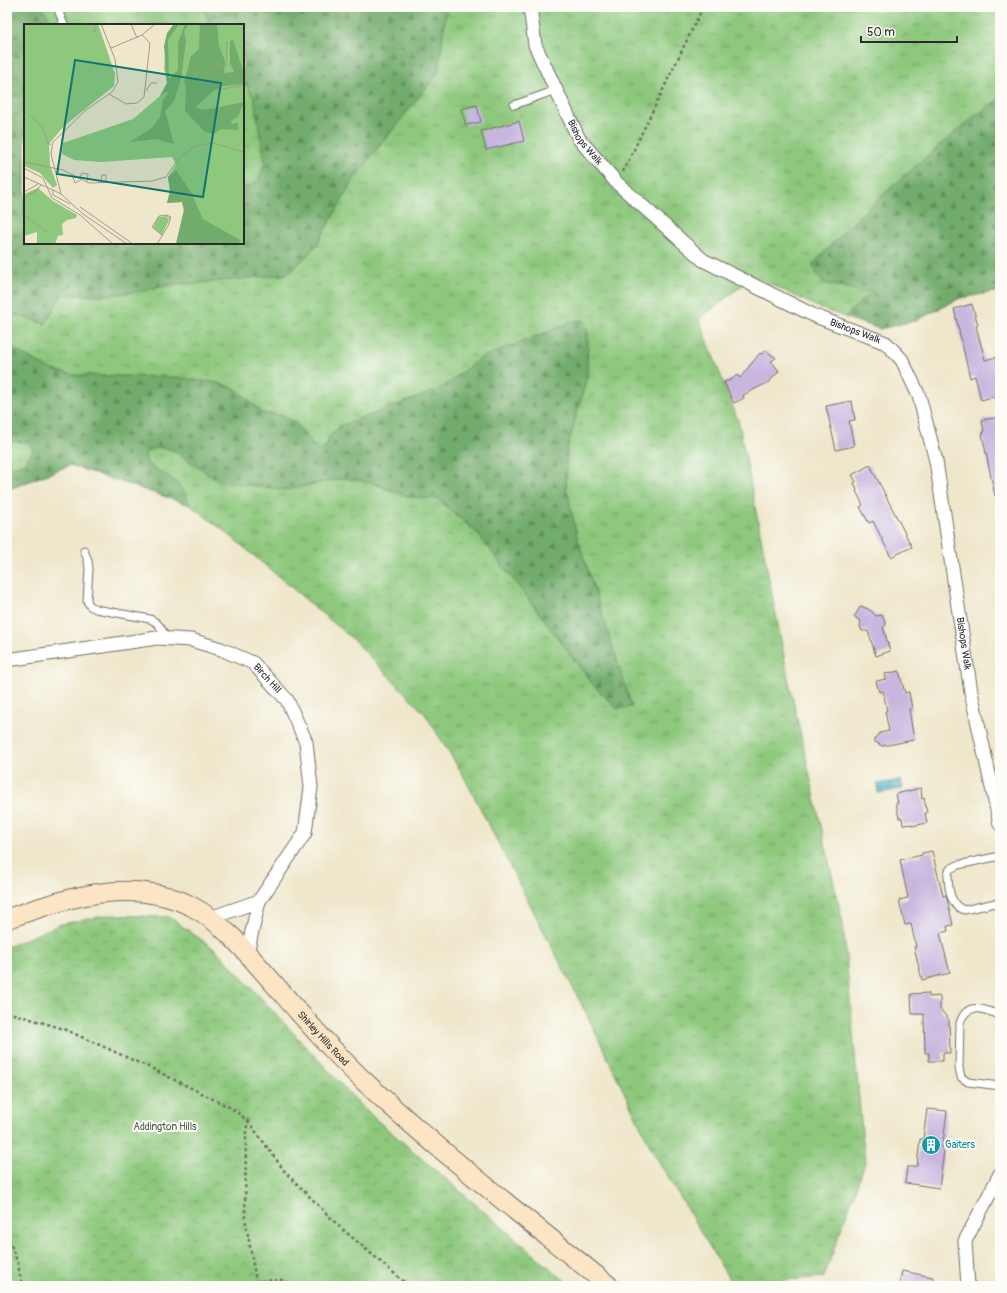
<svg xmlns="http://www.w3.org/2000/svg" width="1007" height="1293" font-family="Pangolin,sans-serif">
  <defs>
    <pattern id="grass-tufts" width="24" height="20" patternUnits="userSpaceOnUse"><rect width="24" height="20" fill="#8dc87d"/><path d="M3 7l-1-3M5 7V3M7 7l1-3M15 17l-1-3M17 17v-4M19 17l1-3" fill="none" stroke="#73a367"/></pattern>
    <pattern id="forest-firs" width="22" height="20" patternUnits="userSpaceOnUse"><rect width="22" height="20" fill="#72ac6c"/><path d="M5 1l3.5 6h-7zM16 11l3.5 6h-7z" fill="#5e8c59"/></pattern>
    <pattern id="park-crowns" width="20" height="18" patternUnits="userSpaceOnUse"><rect width="20" height="18" fill="#8dc87d"/><path d="M2 6a3 3 0 1 1 6 0M12 15a3 3 0 1 1 6 0" fill="none" stroke="#73a367"/></pattern>
    <pattern id="water-rules" width="6" height="5" patternUnits="userSpaceOnUse"><rect width="6" height="5" fill="#42a9c2"/><path d="M0 2.5h6" fill="none" stroke="#378a9e"/></pattern>
  </defs>
  <rect width="100%" height="100%" fill="#fdfcf7"/>
  <filter id="ink" filterUnits="userSpaceOnUse"><feTurbulence type="fractalNoise" baseFrequency=".025" numOctaves="2"/><feDisplacementMap in="SourceGraphic" scale="8" xChannelSelector="R" yChannelSelector="G"/><feConvolveMatrix kernelMatrix="1 2 1 2 8 2 1 2 1" color-interpolation-filters="sRGB"/></filter>
  <filter id="wash" filterUnits="userSpaceOnUse"><feTurbulence type="fractalNoise" baseFrequency=".012" numOctaves="4" result="noise"/><feDisplacementMap in="SourceGraphic" scale="16" xChannelSelector="R" yChannelSelector="G"/><feGaussianBlur stdDeviation="0.9" result="paint"/><feColorMatrix in="noise" values="0 0 0 0 0 0 0 0 0 0 0 0 0 0 0 0 0 1.4 0 .05"/><feComposite in="paint" operator="in"/></filter>
  <g filter="url(#wash)">
    <rect width="100%" height="100%" fill="#efe7cb"/>
    <path fill="url(#grass-tufts)" stroke="#5c7a54" fill-rule="evenodd" d="M 7,7 L 1000,7 L 1000,291 L 960,298 L 917,320 L 880,329 L 822,309 L 754,276 L 699,319 L 739,423 L 789,682 L 843,924 L 865,1163 L 824,1277 L 732,1284 L 653,1152 L 588,1017 L 462,773 L 425,714 L 356,642 L 227,533 L 190,505 L 70,465 L 7,490 ZM 25,25 L 243,25 L 243,243 L 25,243 Z"/>
    <g fill="url(#forest-firs)" stroke="#4e6c4c">
      <polygon points="7,7 42,7 54,25 25,25 25,243 243,243 243,189 251,186 259,178 265,163 254,98 243,81 243,25 210,25 203,7 447,7 438,73 356,176 316,246 289,274 192,284 174,284 144,291 108,295 62,295 45,324 7,312"/>
      <path d="M 1000,98 L 1000,291 L 960,298 L 917,320 L 880,329 L 844,317 L 872,291 L 862,292 L 823,283 L 812,266 C 845,228 883,194 922,161 C 947,139 972,117 1000,98 Z"/>
      <path d="M 583,320 L 588,331 L 587,377 L 567,449 L 566,486 L 577,536 L 632,707 L 617,709 L 594,686 L 530,601 L 476,532 L 437,499 L 410,497 L 371,483 L 345,478 L 285,490 L 219,481 L 171,449 L 160,448 L 148,450 L 145,456 L 148,465 C 169,476 182,482 190,505 L 70,465 L 7,490 L 7,469 C 20,466 26,463 33,451 L 29,442 L 10,441 L 7,438 L 7,350 L 17,351 L 50,369 L 74,375 L 172,377 L 219,383 L 236,389 L 263,413 L 281,415 L 296,423 L 313,445 L 319,449 L 326,446 L 329,437 L 340,426 L 440,389 L 480,358 L 560,327 L 571,321 Z"/>
    </g>
    <polygon fill="url(#park-crowns)" stroke="#5c7a54" points="109,915 169,917 216,950 365,1110 571,1286 7,1286 7,947 61,924"/>
    <polygon fill="url(#water-rules)" stroke="#366a76" points="901,780 903,789 878,793 877,784"/>
    <g id="blocks">
      <g fill="#c8b6df">
        <polygon points="477,105 481,122 466,125 461,109"/>
        <polygon points="519,121 524,141 486,150 481,131"/>
        <polygon points="972,304 978,325 976,326 985,360 996,357 1000,373 1000,395 981,400 975,376 970,378 954,309"/>
        <polygon points="766,351 776,358 771,361 779,371 769,382 743,395 744,398 734,403 724,382 731,380 737,375 740,378 760,353 762,354"/>
        <polygon points="852,401 855,420 849,421 854,446 836,450 826,406"/>
        <polygon points="1000,417 1000,495 995,496 982,434 984,433 982,420"/>
        <polygon points="870,465 912,547 891,557 873,521 869,523 860,507 863,505 856,491 857,490 854,483 856,482 852,475"/>
        <polygon points="861,606 870,610 876,616 882,615 886,625 883,627 890,651 876,656 868,631 862,631 860,626 861,621 854,617"/>
        <polygon points="899,671 905,693 909,692 912,709 909,709 914,740 882,746 874,741 880,733 889,731 885,711 887,711 883,691 879,692 876,681 886,679 885,674"/>
        <polygon points="921,788 922,799 924,798 927,813 925,813 927,823 912,826 912,824 903,825 902,818 899,818 896,803 898,803 896,794"/>
        <polygon points="932,851 943,896 946,895 953,925 947,926 948,931 940,933 950,973 922,980 914,947 916,947 911,924 905,925 899,900 908,898 900,860 922,855 922,853"/>
        <polygon points="929,993 929,997 940,996 940,1009 949,1020 950,1053 943,1053 943,1061 929,1061 929,1053 925,1053 924,1014 912,1014 911,994"/>
        <polygon points="927,1109 947,1111 942,1151 944,1151 939,1188 905,1183 907,1167 913,1167 914,1166 917,1166 920,1139 923,1139"/>
        <polygon points="902,1271 933,1277 931,1286 899,1286"/>
      </g>
    </g>
  </g>
  <g filter="url(#ink)">
    <use href="#blocks" fill-opacity="0" stroke="#706d63" stroke-width="1"/>
    <g fill="none" stroke-linecap="round" stroke-linejoin="round">
      <g stroke="#706d63" stroke-width="9">
        <g id="lane">
          <polyline points="57,7 64,25"/>
          <polyline points="514,105 556,90"/>
          <path d="M 84,550 L 88,561 L 89,569 L 87,601 L 90,606 L 96,609 L 150,619 C 160,623 162,630 167,639"/>
          <path d="M 1000,856 L 958,865 L 950,869 L 948,873 C 948,886 950,906 964,910 L 1000,902"/>
          <path d="M 1000,1015 C 983,1009 967,1001 960,1023 L 959,1068 L 961,1077 L 968,1082 L 1000,1086"/>
        </g>
      </g>
      <g stroke="#706d63" stroke-width="15">
        <g id="street">
          <path id="s1" d="M 530,7 L 535,45 L 579,139 L 617,183 L 703,260 L 815,316 L 886,343 L 902,360 L 919,396 L 936,461 L 971,692 L 1000,824"/>
          <path id="s2" d="M 7,660 L 157,638 L 191,640 L 221,649 L 253,663 L 287,700 L 306,742 L 311,787 L 305,833 L 259,901 L 247,953"/>
          <polyline points="210,918 259,901"/>
          <polyline points="968,1286 965,1241 1000,1174"/>
        </g>
      </g>
      <g stroke="#706d63" stroke-width="21">
        <g id="secondary">
          <path id="s3" d="M 7,919 C 64,898 132,876 191,906 C 207,914 221,926 234,939 C 278,986 318,1038 365,1082 C 442,1154 527,1219 609,1286"/>
        </g>
      </g>
      <g stroke="#706d63" stroke-width="2.5" stroke-dasharray="3 3" stroke-linecap="butt">
        <polyline points="623,172 703,7"/>
        <polyline points="7,1012 64,1029 155,1070 231,1108 248,1121 246,1132 245,1218 257,1286"/>
        <polyline points="248,1121 286,1173 340,1227 409,1286"/>
        <polyline points="7,1234 18,1264 22,1286"/>
        <polyline points="256,1281 283,1280 296,1286"/>
        <polyline points="998,1286 1000,1285"/>
      </g>
      <use href="#lane" stroke="#fff" stroke-width="7"/>
      <use href="#street" stroke="#fff" stroke-width="13"/>
      <use href="#secondary" stroke="#fce5c4" stroke-width="19"/>
    </g>
  </g>
  <defs>
    <g id="building-disc" transform="scale(1)"><circle r="9.5" fill="#0f9aa8" stroke="#fdfcf7"/><path d="M-4-6H4V6H1V3H-1V6H-4ZM-2.5-4.3h1.7v1.8h-1.7ZM.8-4.3h1.7v1.8H.8ZM-2.5-1h1.7V.8h-1.7ZM.8-1h1.7V.8H.8Z" fill="#fff"/></g>
  </defs>
  <g fill-rule="evenodd">
    <use href="#building-disc" x="931" y="1145"/>
  </g>
  <g text-anchor="middle" dominant-baseline="central" stroke-width="4" stroke-linejoin="round" paint-order="stroke">
    <g font-size="10" fill="#2b2b2b" stroke="#fdfcf7">
      <text stroke="none"><textPath href="#s1" startOffset="148">Bishops Walk</textPath></text>
      <text stroke="none"><textPath href="#s1" startOffset="484">Bishops Walk</textPath></text>
      <text stroke="none"><textPath href="#s1" startOffset="832">Bishops Walk</textPath></text>
      <text stroke="none"><textPath href="#s2" startOffset="273">Birch Hill</textPath></text>
      <text stroke="none"><textPath href="#s3" startOffset="378">Shirley Hills Road</textPath></text>
    </g>
    <g font-size="10" fill="#485a44" stroke="#fdfcf7">
      <text x="165" y="1127">Addington Hills</text>
    </g>
    <g font-size="10" fill="#0d838f" stroke="#fdfcf7" text-anchor="start">
      <text x="945" y="1145">Gaiters</text>
    </g>
  </g>
  <g transform="translate(24 24)">
    <rect width="220" height="220" fill="#efe7cb"/>
    <path d="M 150,0 L 220,0 L 220,220 L 152,220 L 160,186 L 158,178 L 143,179 L 146,167 L 144,153 L 152,140 L 148,133 L 77,138 L 50,136 L 38,130 L 39,119 L 109,95 L 136,72 L 143,59 L 140,45 L 142,14 ZM 142,192 L 145,196 L 138,211 L 129,204 L 134,193 Z" fill="#8dc87d"/>
    <path d="M 150,0 L 155,0 L 144,16 L 145,55 L 154,46 L 154,19 L 161,0 L 165,0 L 160,7 L 162,17 L 157,55 L 150,77 L 141,87 L 150,120 L 132,115 L 106,118 L 128,104 L 136,93 L 139,76 L 144,69 L 142,68 L 136,72 L 143,59 L 140,22 L 143,9 ZM 176,0 L 193,0 L 195,22 L 201,37 L 200,49 L 210,48 L 206,39 L 206,17 L 209,16 L 220,49 L 220,60 L 199,62 L 189,67 L 171,84 L 181,86 L 220,78 L 214,93 L 207,97 L 208,100 L 214,99 L 214,106 L 197,105 L 190,110 L 181,108 L 161,87 L 162,61 L 160,59 L 167,32 L 175,25 ZM 152,146 L 167,168 L 179,195 L 216,216 L 214,220 L 152,220 L 160,186 L 158,178 L 143,179 L 146,167 L 144,153 Z" fill="#72ac6c"/>
    <path d="M 0,0 L 74,0 L 91,50 L 90,62 L 40,102 L 25,120 L 26,141 L 33,161 L 29,164 L 16,149 L 0,142 ZM 14,164 L 29,177 L 53,191 L 52,194 L 43,196 L 38,200 L 39,211 L 34,212 L 31,220 L 13,220 L 13,208 L 0,212 L 0,170 Z" fill="#8dc87d"/>
    <path fill="none" stroke="#a19c8b" stroke-width="1" d="M 107,0 L 113,14M 67,8 L 72,7 L 69,0M 87,24 L 118,11 L 131,0M 191,41 L 202,42 L 203,17M 192,66 L 220,61M 122,67 L 127,59 L 133,59M 85,70 L 102,80 L 113,79 L 120,73 L 126,19 L 118,11M 5,90 L 19,104 L 24,119 L 27,121M 0,138 L 39,146 L 65,159 L 128,157 L 142,153 L 155,134 L 171,122 L 189,119 L 220,128M 0,144 L 19,154 L 28,174 L 56,191 L 89,220M 0,153 L 29,166M 49,153 L 51,159 L 57,156M 55,155 L 58,149 L 64,150 L 63,158M 77,158 L 78,151 L 82,151 L 82,158M 0,168 L 14,160M 37,170 L 27,130 L 29,118 L 62,86 L 88,68 L 94,58 L 91,35 L 77,0M 0,174 L 12,167 L 17,161M 46,180 L 29,171 L 29,166 L 37,170 L 59,190 L 103,220M 56,183 L 109,220M 0,191 L 23,208M 139,212 L 128,203 L 135,192 L 142,191 L 146,195M 133,220 L 144,202 L 147,193 L 142,191"/>
    <path fill="#0f766e" fill-opacity="0.15" stroke="#0f766e" stroke-width="2" d="M 51,36 L 197,59 L 179,173 L 33,150 Z"/>
    <rect width="220" height="220" fill="none" stroke="#2b2b2b" stroke-width="2"/>
  </g>
  <rect width="1007" height="1293" fill="none" stroke="#fdfcf7" stroke-width="24"/>
  <path d="M861 36v6h96v-6" fill="none" stroke="#2b2b2b" stroke-width="2"/>
  <text x="867" y="36" font-size="12" fill="#2b2b2b" stroke="#fdfcf7" stroke-width="3" paint-order="stroke">50 m</text>
</svg>
